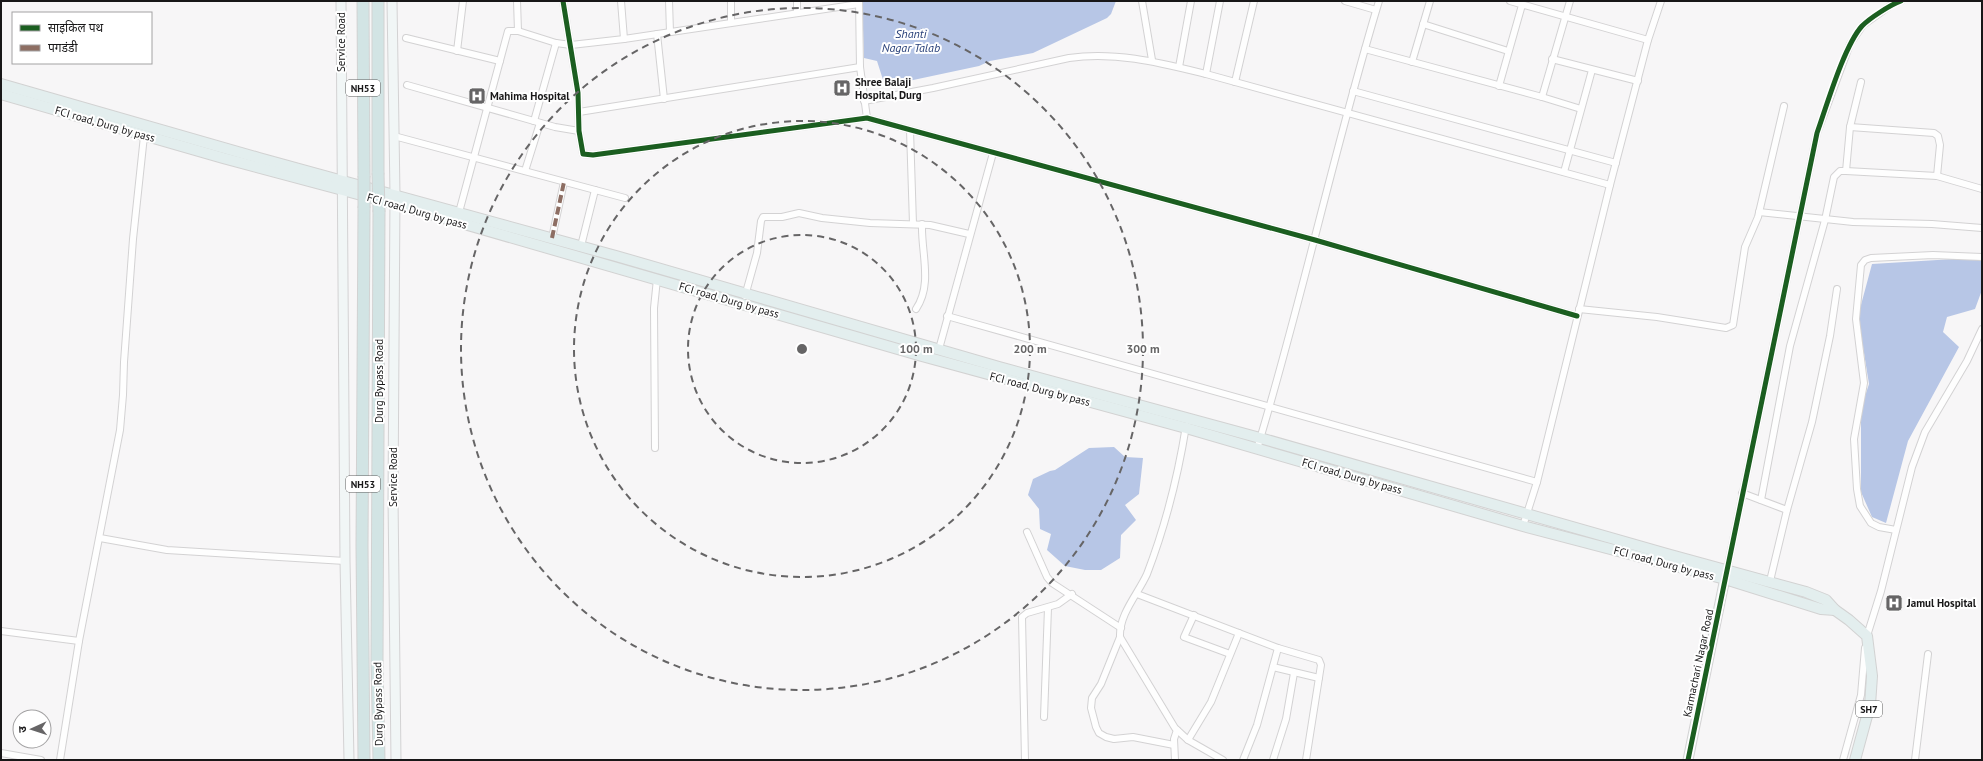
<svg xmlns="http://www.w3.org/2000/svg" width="1983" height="761" font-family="'PT Sans','Noto Sans Devanagari',sans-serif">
  <rect width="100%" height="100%" fill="#f7f6f7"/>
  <g fill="#b7c6e6">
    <polygon points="862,1 1116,1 1111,14 1107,18 1033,53 990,61 979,66 885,86 877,61 864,58"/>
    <polygon points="1970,258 1982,261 1982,290 1975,309 1947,317 1943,332 1959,347 1908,441 1886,523 1872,517 1861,492 1861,408 1869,384 1863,347 1859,335 1858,316 1872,264"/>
    <polygon points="1114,447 1125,457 1143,458 1139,494 1125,505 1136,520 1121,535 1120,558 1101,570 1085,570 1065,566 1047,550 1051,534 1040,529 1039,509 1028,495 1033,479 1050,471 1055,470 1089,448"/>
  </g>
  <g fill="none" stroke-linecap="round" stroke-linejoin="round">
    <g stroke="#d3d2d3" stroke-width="8">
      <g id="street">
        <polyline points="517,1 518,31"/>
        <polyline points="563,1 578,93 579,131 583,154 593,155 867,118 1315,240 1577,316"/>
        <polyline points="621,1 624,39"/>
        <polyline points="669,1 670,32"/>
        <polyline points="797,1 797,12"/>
        <polyline points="859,1 860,67 867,118"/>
        <polyline points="1142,1 1152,60"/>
        <polyline points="1345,1 1376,10"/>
        <polyline points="1510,1 1648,40"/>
        <polyline points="731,22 731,1"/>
        <polyline points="1423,24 1508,51"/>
        <polyline points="657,34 664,99"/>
        <polyline points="406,38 500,61"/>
        <polyline points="1365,49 1542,97 1581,109"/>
        <polyline points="457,51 463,1"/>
        <polyline points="1552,59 1638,81"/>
        <polyline points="1412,62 1430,1"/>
        <polyline points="1179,67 1191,1"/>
        <polyline points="1206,74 1220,1"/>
        <polyline points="1235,82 1254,1"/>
        <polyline points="407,85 555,127 579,131"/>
        <polyline points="1499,86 1522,5"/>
        <polyline points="1353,91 1616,163"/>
        <polyline points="1542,97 1570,1"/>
        <path d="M 864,101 L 933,88 L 1069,58 C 1116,51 1161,63 1206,74 L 1610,185"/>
        <polyline points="579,112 860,67"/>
        <polyline points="534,121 556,43"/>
        <polyline points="1850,127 1934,133 1938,136 1940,145 1937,176"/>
        <polyline points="910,130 913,224"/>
        <polyline points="394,136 625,198"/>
        <polyline points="525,171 540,123"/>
        <polyline points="1846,171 1850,127 1861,82"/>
        <polyline points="1564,172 1592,70"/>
        <polyline points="1759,212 1853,222 1932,224 1982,228"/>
        <polyline points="458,216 508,31 518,31 556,43 571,45 624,39 859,4"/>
        <polyline points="552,238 564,182"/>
        <polyline points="581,246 595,190"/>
        <polyline points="745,296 757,253 761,221 763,217 782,217 799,213 822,218 870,223 930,225 969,234"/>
        <path d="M 916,309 C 933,284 921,253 922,224"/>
        <polyline points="1579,309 1657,317 1726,328 1733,325 1745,247 1758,217 1784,106"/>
        <polyline points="947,316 1537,482"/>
        <polyline points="939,349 993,153"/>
        <path d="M 1186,426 C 1178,476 1165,527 1147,574 C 1138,594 1119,614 1120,637 L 1175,728 L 1188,740 L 1223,760"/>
        <polyline points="655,448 654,308 657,279"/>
        <path d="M 1257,449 C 1302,301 1334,149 1379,1"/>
        <polyline points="1742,493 1787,510"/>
        <polyline points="1761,500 1790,346 1825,220 1834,177 1840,171 1846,171 1937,176 1982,189"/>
        <polyline points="1523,526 1537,482 1610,185 1648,40 1661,1"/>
        <polyline points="1896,530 1879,527 1871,523 1860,506 1857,489 1854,439 1864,383 1856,319 1861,265 1865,260 1871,258 1933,255 1982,257"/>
        <polyline points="1027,532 1047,577 1052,583 1121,628"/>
        <polyline points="100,538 167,550 345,561"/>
        <polyline points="1727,570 1817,133 1850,44 1863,25 1894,3 1901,1"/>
        <polyline points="1770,581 1787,510 1812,422 1830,336 1837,289"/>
        <polyline points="1137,594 1278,648 1319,660 1321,665 1306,760"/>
        <polyline points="1194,615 1184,637 1230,654"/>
        <polyline points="1,631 79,641"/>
        <polyline points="1120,637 1101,684 1092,698 1091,708 1096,727 1099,733 1106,737 1114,739 1133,737 1174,745"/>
        <polyline points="1866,639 1881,591 1912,467 1925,432 1967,361 1982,329"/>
        <polyline points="1273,667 1319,678"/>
        <polyline points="1044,717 1048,608"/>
        <polyline points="1188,740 1211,702 1239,633"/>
        <polyline points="1,753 41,760"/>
        <polyline points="60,760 79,641 120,430 123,395 124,362 133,239 144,136"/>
        <polyline points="1025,760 1022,617 1027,613 1058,604 1072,594"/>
        <polyline points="1175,760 1174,739 1177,730"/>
        <polyline points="1243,760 1257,725 1278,648"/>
        <polyline points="1273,760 1286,719 1294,673"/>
        <polyline points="1843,760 1861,695 1865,648"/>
        <polyline points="1915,760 1928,654"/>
      </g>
    </g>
    <g stroke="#d3d2d3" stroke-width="11">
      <g id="secondary">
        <polyline points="341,1 345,561 349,760"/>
        <polyline points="392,1 395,195 393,498 396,760"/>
        <polyline points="1688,760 1726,573"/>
      </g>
    </g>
    <g stroke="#d2d2d2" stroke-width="12">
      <g id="primary">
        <polyline points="1,84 259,158 616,256 999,367 1260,438 1667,554 1806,592 1826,600 1835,610 1849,620 1867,636 1872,676 1870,705 1855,760"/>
        <polyline points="1,94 223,158 395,204 922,356 1186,428 1523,526 1725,579 1821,609 1835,610"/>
      </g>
    </g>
    <g stroke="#d2d2d2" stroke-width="13">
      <g id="highway">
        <polyline points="363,1 364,176"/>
        <polyline points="378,1 378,173"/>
        <polyline points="379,212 377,661 379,760"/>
        <polyline points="364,760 362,546 364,208"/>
      </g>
    </g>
    <use href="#street" stroke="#fefefe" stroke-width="6"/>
    <use href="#secondary" stroke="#f1f6f6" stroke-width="9"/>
    <use href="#primary" stroke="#e3eeee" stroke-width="10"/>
    <use href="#highway" stroke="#d2e4e4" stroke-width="11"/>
    <g stroke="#d2d2d2" stroke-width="13" stroke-linecap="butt">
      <g id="highway-bridge">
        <polyline points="378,173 379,212"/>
        <polyline points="364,176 364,208"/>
      </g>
    </g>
    <use href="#highway-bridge" stroke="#d2e4e4" stroke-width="11"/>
    <polyline stroke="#8d6e63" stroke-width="4" stroke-dasharray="8 4" stroke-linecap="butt" points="552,238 564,182"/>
    <g stroke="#fff" stroke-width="8">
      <g id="cycleway">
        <polyline points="563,1 578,93 579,131 583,154 593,155 867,118 1315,240 1577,316"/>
        <path d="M 1688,760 L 1817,133 C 1827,105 1844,46 1862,26 C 1870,18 1890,5 1901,1"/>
      </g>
    </g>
    <use href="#cycleway" stroke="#1b5e20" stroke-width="5"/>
  </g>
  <g fill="none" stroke="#666566" stroke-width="2" stroke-dasharray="7 5">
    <circle cx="802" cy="349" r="114"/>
    <circle cx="802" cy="349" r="228"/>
    <circle cx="802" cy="349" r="341"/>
  </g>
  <defs>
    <g id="hospital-square" transform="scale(0.9)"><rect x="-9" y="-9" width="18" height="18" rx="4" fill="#666566" stroke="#fff"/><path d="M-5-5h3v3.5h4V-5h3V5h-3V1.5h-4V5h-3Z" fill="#fff"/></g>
  </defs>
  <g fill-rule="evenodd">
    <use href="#hospital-square" x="842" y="88"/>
    <use href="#hospital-square" x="477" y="96"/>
    <use href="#hospital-square" x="1894" y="603"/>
  </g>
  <g text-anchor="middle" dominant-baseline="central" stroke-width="4" stroke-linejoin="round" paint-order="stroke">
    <g fill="#fff" stroke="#5d5d5d" stroke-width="1">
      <rect x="346" y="80" width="34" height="16" rx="3"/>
      <rect x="346" y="476" width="34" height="16" rx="3"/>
      <rect x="1856" y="701" width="26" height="16" rx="3"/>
    </g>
    <g font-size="10" font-weight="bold" fill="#181718">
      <text x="363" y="88">NH53</text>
      <text x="363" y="484">NH53</text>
      <text x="1869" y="709">SH7</text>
    </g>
    <g font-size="11" fill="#181718" stroke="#fff">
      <text transform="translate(341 42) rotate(-90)">Service Road</text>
      <text transform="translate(105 124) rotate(16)">FCI road, Durg by pass</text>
      <text transform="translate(417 211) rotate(16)">FCI road, Durg by pass</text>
      <text transform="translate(729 300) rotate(16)">FCI road, Durg by pass</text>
      <text transform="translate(379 381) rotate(-90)">Durg Bypass Road</text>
      <text transform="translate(1040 389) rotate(15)">FCI road, Durg by pass</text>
      <text transform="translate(1352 476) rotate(16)">FCI road, Durg by pass</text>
      <text transform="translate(393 477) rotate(-90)">Service Road</text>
      <text transform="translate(1664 563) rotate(15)">FCI road, Durg by pass</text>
      <text transform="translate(1698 663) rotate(-78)">Karmachari Nagar Road</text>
      <text transform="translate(378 704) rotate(-91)">Durg Bypass Road</text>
    </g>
    <g font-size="11" font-weight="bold" fill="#181718" stroke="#fff" text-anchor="start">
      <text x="855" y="82">Shree Balaji<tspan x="855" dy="13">Hospital, Durg</tspan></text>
      <text x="490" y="96">Mahima Hospital</text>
      <text x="1907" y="603">Jamul Hospital</text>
    </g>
    <g font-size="12" font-style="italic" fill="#284079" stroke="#fff">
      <text x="911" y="33">Shanti<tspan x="911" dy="14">Nagar Talab</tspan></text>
    </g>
  </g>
  <circle cx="802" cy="349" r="6" fill="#666566" stroke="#fff" stroke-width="2"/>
  <g font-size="12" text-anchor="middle" font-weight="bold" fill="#666566" stroke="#fff" stroke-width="4" stroke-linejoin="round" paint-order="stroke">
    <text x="916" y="353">100 m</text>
    <text x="1030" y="353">200 m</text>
    <text x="1143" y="353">300 m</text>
  </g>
  <rect width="1983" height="761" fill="none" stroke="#181718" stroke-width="4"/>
  <rect x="12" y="12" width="140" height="52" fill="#ffffff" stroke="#a3a2a3"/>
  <rect x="20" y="25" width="20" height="6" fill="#1b5e20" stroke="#a3a2a3"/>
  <text x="48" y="32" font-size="12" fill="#181718">साइकिल पथ</text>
  <rect x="20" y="45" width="20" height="6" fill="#8d6e63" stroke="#a3a2a3"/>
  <text x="48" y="52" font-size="12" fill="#181718">पगडंडी</text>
  <g transform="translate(32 729) rotate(267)"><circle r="19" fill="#ffffff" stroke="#a3a2a3"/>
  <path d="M0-3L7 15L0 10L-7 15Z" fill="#666566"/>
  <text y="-6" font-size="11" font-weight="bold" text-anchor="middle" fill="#181718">उ</text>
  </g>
</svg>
